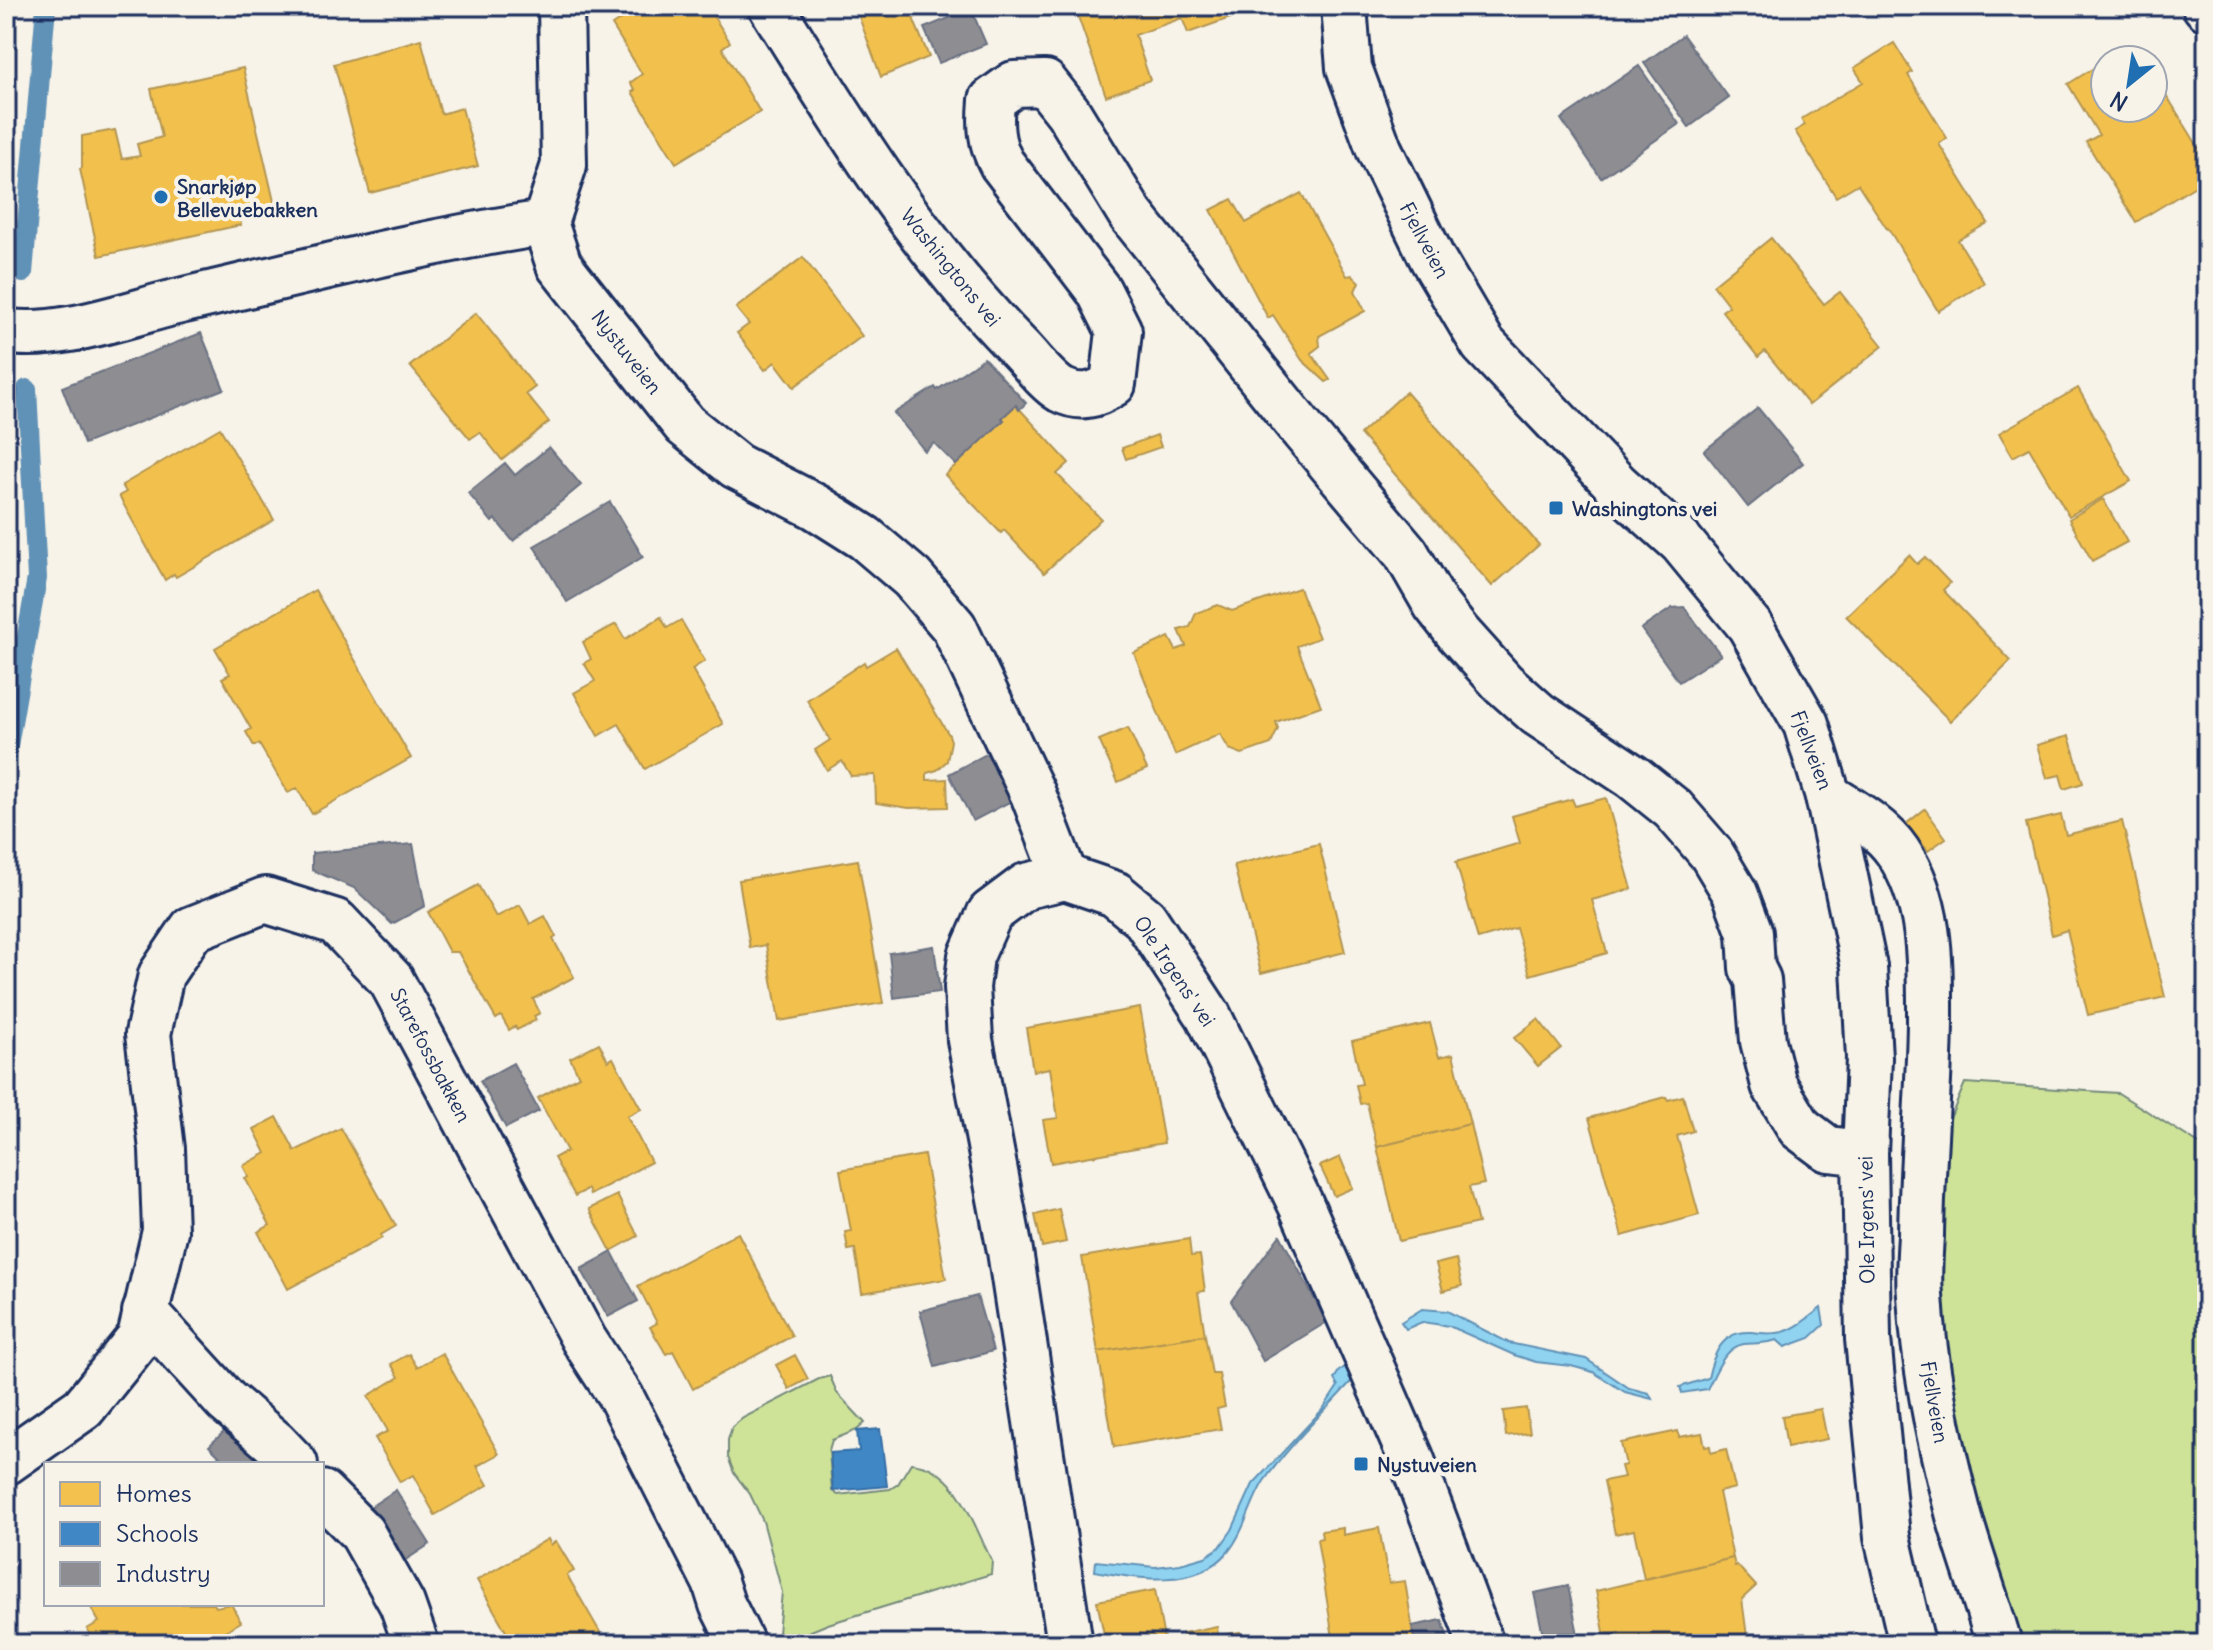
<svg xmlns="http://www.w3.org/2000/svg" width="2213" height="1650" font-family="Delius,sans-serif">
  <rect width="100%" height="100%" fill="#f7f3e8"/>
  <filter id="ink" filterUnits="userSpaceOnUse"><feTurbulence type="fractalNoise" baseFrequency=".0125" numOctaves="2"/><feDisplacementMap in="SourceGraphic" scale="16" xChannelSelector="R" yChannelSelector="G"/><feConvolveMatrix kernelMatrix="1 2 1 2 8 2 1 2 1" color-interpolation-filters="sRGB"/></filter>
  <g filter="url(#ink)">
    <g fill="#cee398" stroke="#74897b" stroke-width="2">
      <polygon points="1965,1083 2118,1093 2207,1149 2207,1644 2019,1644 1936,1421 1929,1168"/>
      <path d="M 830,1376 L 837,1393 L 865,1423 L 857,1430 L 832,1440 L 829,1450 L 832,1491 L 838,1495 L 890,1489 L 898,1484 L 911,1463 C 958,1467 973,1525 992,1561 L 991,1574 L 828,1624 L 789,1640 L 782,1638 L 778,1633 L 782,1592 L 763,1521 L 750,1494 L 734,1473 L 728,1457 L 728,1440 L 732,1427 L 743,1418 L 819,1379 Z"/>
    </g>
    <g fill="#8fd3f1" stroke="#6191b6" stroke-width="2">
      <path d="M 1821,1308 L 1824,1325 L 1810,1338 L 1785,1347 L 1777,1340 C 1765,1344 1756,1343 1744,1344 C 1724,1347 1716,1373 1707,1389 L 1682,1393 L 1680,1387 L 1708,1378 C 1713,1355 1722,1330 1751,1332 C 1763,1333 1771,1335 1783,1332 C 1797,1328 1809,1317 1821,1308 Z"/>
      <polygon points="1422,1309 1447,1311 1509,1343 1586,1359 1629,1388 1649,1393 1652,1399 1625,1392 1593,1372 1571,1366 1536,1362 1514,1355 1449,1326 1422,1322 1406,1329 1401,1322"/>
      <path d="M 1353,1362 L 1357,1375 C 1326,1410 1291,1443 1264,1481 C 1250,1503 1245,1531 1228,1552 C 1198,1589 1135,1579 1095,1571 L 1096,1561 L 1155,1567 L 1180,1564 L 1205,1557 L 1220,1547 L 1232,1530 L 1253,1484 L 1323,1409 L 1338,1386 L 1334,1379 L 1339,1371 Z"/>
    </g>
    <g fill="#f2c14e" stroke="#b29553" stroke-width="2">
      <polygon points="642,6 707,6 730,42 722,48 760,112 676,163 632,92 635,90 630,83 642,74 612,25"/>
      <polygon points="855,6 942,6 913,18 929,57 881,77"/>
      <polygon points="1067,6 1260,6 1261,7 1188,33 1182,18 1135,35 1150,80 1106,96 1076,11"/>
      <polygon points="421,39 441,114 462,108 478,166 370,193 334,64"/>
      <polygon points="1894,43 1912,72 1908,75 1947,138 1939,144 1988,223 1958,240 1984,283 1938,311 1888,228 1887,229 1858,184 1836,197 1795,131 1805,125 1801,119 1863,82 1854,68"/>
      <polygon points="2123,50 2129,60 2107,60"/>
      <polygon points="2105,61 2105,108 2153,108 2153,100 2165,93 2207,161 2207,179 2136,222 2086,142 2099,135 2068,84"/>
      <polygon points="243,68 276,210 240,218 241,225 99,256 80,169 82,168 82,136 115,130 122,159 140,156 137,144 162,137 151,89"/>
      <polygon points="1301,193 1347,276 1352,275 1359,282 1355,291 1365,311 1319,336 1320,346 1311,353 1330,380 1326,382 1302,360 1273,315 1268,318 1211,210 1232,199 1246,223"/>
      <polygon points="1771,238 1824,304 1840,292 1883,346 1809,405 1765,351 1758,357 1722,311 1729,306 1713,285"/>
      <polygon points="803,257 862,336 794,387 775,362 765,370 737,333 749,324 736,308"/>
      <polygon points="476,313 535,387 526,394 549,422 502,460 480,432 470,439 410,366"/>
      <polygon points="2078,388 2131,481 2069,516 2029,448 2013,457 1999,433"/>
      <polygon points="1406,392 1539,545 1492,586 1360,434"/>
      <polygon points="1016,405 1069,463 1057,474 1101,519 1044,573 1004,530 1001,533 945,475 1004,420 1002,418"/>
      <polygon points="220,428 274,520 176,577 174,574 165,580 119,496 126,492 122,485"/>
      <polygon points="1157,435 1161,447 1126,459 1122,448"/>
      <polygon points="2103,499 2127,542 2092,561 2069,519"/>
      <polygon points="1909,555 1917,564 1925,557 1950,583 1943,590 2011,661 1950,721 1846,616"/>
      <polygon points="1299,588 1319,638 1297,646 1321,706 1276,722 1278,729 1271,744 1242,754 1229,749 1220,734 1175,755 1134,653 1169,637 1176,650 1186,646 1179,630 1190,627 1196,613 1218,605 1232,611"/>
      <polygon points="315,590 411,758 312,814 297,788 288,793 259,744 254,746 246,732 251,729 222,678 230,674 215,648"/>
      <polygon points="661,617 667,628 681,620 705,661 692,669 723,724 645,769 619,724 598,736 574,693 595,681 584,663 591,659 583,642 616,624 625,639"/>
      <polygon points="896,648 949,735 951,741 947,761 937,770 927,773 927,780 947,779 948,807 909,808 876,803 875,775 851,776 842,761 827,770 815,750 830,740 807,700 864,662 866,666"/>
      <polygon points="1128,728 1147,769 1118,782 1099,740"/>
      <polygon points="2069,736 2083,783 2064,789 2060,775 2047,778 2037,745"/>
      <polygon points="1606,798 1632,889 1592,900 1607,953 1530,975 1516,928 1478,939 1456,862 1520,843 1512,816 1572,799 1575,806"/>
      <polygon points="1925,809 1946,838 1928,851 1906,824"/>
      <polygon points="2061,815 2066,835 2122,821 2165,997 2088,1015 2067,930 2052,935 2026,823"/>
      <polygon points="1319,844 1345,952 1261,973 1234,865"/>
      <polygon points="858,860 883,1003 779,1021 766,945 750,948 739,880"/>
      <polygon points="478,885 496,917 520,905 530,924 545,916 556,937 553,939 574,977 533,999 540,1013 534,1016 536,1020 517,1030 515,1026 509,1030 501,1016 496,1019 458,952 449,952 428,912"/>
      <polygon points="1140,1008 1164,1143 1051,1163 1043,1120 1058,1118 1050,1068 1033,1071 1026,1028"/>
      <polygon points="1538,1019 1561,1048 1538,1066 1514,1038"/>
      <polygon points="1430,1023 1439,1057 1453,1054 1470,1124 1377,1147 1367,1103 1360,1104 1356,1085 1362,1084 1352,1041"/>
      <polygon points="599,1043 608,1061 613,1058 641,1109 627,1116 651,1162 590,1195 588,1189 575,1196 554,1158 567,1151 538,1098 579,1076 570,1058"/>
      <polygon points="1683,1096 1693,1131 1677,1136 1699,1215 1622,1236 1589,1118 1666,1097 1668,1100"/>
      <polygon points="277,1117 295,1151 341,1128 396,1226 381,1235 382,1238 288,1289 258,1232 270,1225 245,1178 249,1177 243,1166 266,1153 254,1129"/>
      <polygon points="1470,1124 1484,1184 1469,1187 1478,1223 1399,1241 1377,1147"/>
      <polygon points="924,1155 946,1279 862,1293 855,1249 848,1250 845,1232 851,1231 840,1170"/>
      <polygon points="1340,1157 1353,1188 1334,1196 1320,1166"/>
      <polygon points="617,1195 638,1236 611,1251 589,1209"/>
      <polygon points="1059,1209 1066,1242 1042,1247 1035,1215"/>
      <polygon points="738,1233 792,1336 693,1389 673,1351 666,1354 650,1327 657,1323 638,1286"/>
      <polygon points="1189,1239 1191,1256 1200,1255 1205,1291 1198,1292 1205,1335 1098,1352 1082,1257"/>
      <polygon points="1456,1259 1462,1286 1443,1291 1436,1264"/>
      <polygon points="1205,1335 1212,1374 1219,1374 1225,1407 1217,1409 1221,1429 1114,1447 1098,1352"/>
      <polygon points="442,1353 499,1454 477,1466 488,1485 435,1515 413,1475 400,1482 375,1438 388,1431 368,1396 399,1377 391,1364 409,1354 417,1367"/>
      <polygon points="795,1355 808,1379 789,1389 776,1365"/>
      <polygon points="1526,1408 1530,1433 1506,1436 1503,1411"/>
      <polygon points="1821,1409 1827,1439 1787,1447 1782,1416"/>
      <polygon points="1678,1431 1679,1437 1702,1433 1705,1447 1710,1446 1711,1453 1726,1449 1735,1488 1719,1492 1733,1558 1644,1579 1634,1530 1615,1534 1604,1481 1624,1477 1621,1466 1626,1465 1621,1443"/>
      <polygon points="1343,1528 1343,1535 1379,1528 1389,1583 1405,1581 1415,1644 1334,1644 1317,1539 1322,1538 1321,1531"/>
      <polygon points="548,1539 551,1545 556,1541 574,1571 567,1575 604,1639 595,1644 513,1644 477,1580"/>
      <polygon points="1733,1558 1735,1566 1737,1565 1756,1586 1742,1599 1748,1644 1621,1644 1619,1633 1605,1637 1596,1591"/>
      <polygon points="1155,1590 1165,1644 1106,1644 1097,1601"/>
      <polygon points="89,1604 214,1604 216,1607 231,1604 241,1622 203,1644 96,1644 87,1629 99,1622"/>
      <polygon points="1217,1626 1218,1636 1240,1632 1243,1644 1175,1644 1185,1643 1183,1633"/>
    </g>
    <polygon fill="#3f88c5" stroke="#346da6" stroke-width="2" points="880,1429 887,1486 833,1491 830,1453 859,1451 857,1431"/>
    <g fill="#8d8d92" stroke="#6b7182" stroke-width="2">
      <polygon points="971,9 986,44 939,63 924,28"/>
      <polygon points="1683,35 1729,98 1689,127 1644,63"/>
      <polygon points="1639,66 1679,124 1601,178 1561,119"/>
      <polygon points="201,333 224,389 84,444 62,387"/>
      <polygon points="984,358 1026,403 1019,410 1016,405 1002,418 1004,420 956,465 934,443 925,451 894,413 935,387 937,390"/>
      <polygon points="1758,408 1803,463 1748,507 1704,451"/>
      <polygon points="549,447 581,485 513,541 495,519 492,522 468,493 505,463 515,475"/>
      <polygon points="610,502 643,557 567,602 534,546"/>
      <polygon points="1684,607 1721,655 1679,682 1641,629 1672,608"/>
      <polygon points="988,753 1013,800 973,821 949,774"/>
      <polygon points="413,844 425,906 392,924 354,888 312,870 312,853"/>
      <polygon points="934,946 940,992 894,998 889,953"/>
      <polygon points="513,1063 539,1111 506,1128 480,1081"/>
      <polygon points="1280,1235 1327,1322 1263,1361 1231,1301"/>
      <polygon points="612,1252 638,1301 608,1317 581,1269"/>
      <polygon points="977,1296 993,1351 935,1367 920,1311"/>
      <polygon points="232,1424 269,1464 227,1464 209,1446"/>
      <polygon points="396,1490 430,1544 401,1563 367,1509"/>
      <polygon points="1568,1586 1580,1644 1545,1644 1534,1593"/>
      <polygon points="1442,1620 1450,1644 1415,1644 1412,1626"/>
    </g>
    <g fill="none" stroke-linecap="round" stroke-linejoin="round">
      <g stroke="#6191b6" stroke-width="20">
        <polyline points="23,273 46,6"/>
        <polyline points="6,757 37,578 27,389"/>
      </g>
      <g stroke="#1b2f5e" stroke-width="50">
        <g id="minor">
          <path d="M 771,6 C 845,126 919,246 1018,347 C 1031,360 1046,381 1061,390 C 1081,400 1096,395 1113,384 L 1119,331 L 1099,291 L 1002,164 C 990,143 990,124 992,100 L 1014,84 L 1045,83 L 1068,112 L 1131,215 L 1304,432 L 1406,553 L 1436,605 L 1458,633 L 1503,683 L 1538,714 L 1633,777 L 1673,809 L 1711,853 L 1735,893 L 1750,933 L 1752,968 L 1758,980 L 1763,1041 L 1774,1085 L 1800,1128 L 1828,1149 L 1865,1153"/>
          <polyline points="1344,6 1349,68 1379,149 1432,258 1483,344 1617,485 1681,542 1750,626 1806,724 1828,796 1864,967 1869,1058 1865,1153 1868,1339 1887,1537 1912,1644"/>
          <polyline points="2205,6 2207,8"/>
          <polyline points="545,223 559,265 685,425 736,466 816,507 865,538 912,578 954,627 1033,794 1065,877"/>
          <polyline points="545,223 564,165 561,6"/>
          <path d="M 6,331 C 56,341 130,313 180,301 C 301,273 422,241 545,223"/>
          <path d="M 1828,796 C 1852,811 1882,828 1898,852 C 1932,903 1930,964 1930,1022 C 1929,1093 1922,1164 1921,1235 C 1920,1255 1918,1275 1920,1295 C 1924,1369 1940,1445 1959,1516 C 1971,1559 1987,1601 1999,1644"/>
          <polyline points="145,1312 226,1401 275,1443 295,1464"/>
          <polyline points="6,1462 83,1408 140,1337 165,1231 162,1149 148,1034 161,975 192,929 265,900 336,922 391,980 584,1340 621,1397 715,1582 722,1604 742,1644"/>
          <polyline points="322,1493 362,1533 402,1604 416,1644"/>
          <polyline points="1070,1644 1010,1251 970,1040 967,987 971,956 990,913 1026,886 1065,877 1115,894 1145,919 1208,1015 1301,1205 1411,1458 1481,1644"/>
        </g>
      </g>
      <use href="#minor" stroke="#f7f3e8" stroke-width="44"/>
    </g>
  </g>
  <g fill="#1f6fb2" stroke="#f7f3e8" stroke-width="3">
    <circle cx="161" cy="197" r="8"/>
    <rect x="1548" y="500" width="16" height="16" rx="4"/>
    <rect x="1353" y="1456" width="16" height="16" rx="4"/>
  </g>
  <g text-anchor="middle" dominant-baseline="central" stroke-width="8" stroke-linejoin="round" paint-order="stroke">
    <g font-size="20" font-weight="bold" fill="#1b2f5e" stroke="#f7f3e8" text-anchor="start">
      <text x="177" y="186">Snarkjøp<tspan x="177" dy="23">Bellevuebakken</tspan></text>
      <text x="1572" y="508">Washingtons vei</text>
      <text x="1377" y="1464">Nystuveien</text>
    </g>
    <g font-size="20" fill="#1b2f5e" stroke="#f7f3e8">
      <text transform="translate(1425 240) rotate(62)">Fjellveien</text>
      <text transform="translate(951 267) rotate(51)">Washingtons vei</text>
      <text transform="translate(627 352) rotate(52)">Nystuveien</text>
      <text transform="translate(1812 750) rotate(69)">Fjellveien</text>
      <text transform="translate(1175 971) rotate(56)">Ole Irgens' vei</text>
      <text transform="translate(431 1055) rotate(62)">Starefossbakken</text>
      <text transform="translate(1866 1220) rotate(-91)">Ole Irgens' vei</text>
      <text transform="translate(1935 1402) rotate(80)">Fjellveien</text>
    </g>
  </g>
  <rect width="2213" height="1650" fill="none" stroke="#f7f3e8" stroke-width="32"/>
  <rect x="16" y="16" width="2181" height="1618" fill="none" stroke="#1b2f5e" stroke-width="3" filter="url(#ink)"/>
  <rect x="44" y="1462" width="280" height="144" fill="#f7f3e8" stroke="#9fa5b1" stroke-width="2"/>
  <rect x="60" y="1482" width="40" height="24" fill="#f2c14e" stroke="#9fa5b1" stroke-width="2"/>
  <text x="116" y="1502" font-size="24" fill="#1b2f5e">Homes</text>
  <rect x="60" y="1522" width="40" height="24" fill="#3f88c5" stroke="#9fa5b1" stroke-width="2"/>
  <text x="116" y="1542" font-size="24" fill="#1b2f5e">Schools</text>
  <rect x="60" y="1562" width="40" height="24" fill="#8d8d92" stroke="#9fa5b1" stroke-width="2"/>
  <text x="116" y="1582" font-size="24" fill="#1b2f5e">Industry</text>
  <g transform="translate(2129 84) rotate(210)"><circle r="38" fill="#f7f3e8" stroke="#9fa5b1" stroke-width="2"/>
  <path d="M0-6L14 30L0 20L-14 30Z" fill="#1f6fb2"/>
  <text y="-12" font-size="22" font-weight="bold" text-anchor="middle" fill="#1b2f5e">N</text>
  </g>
</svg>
